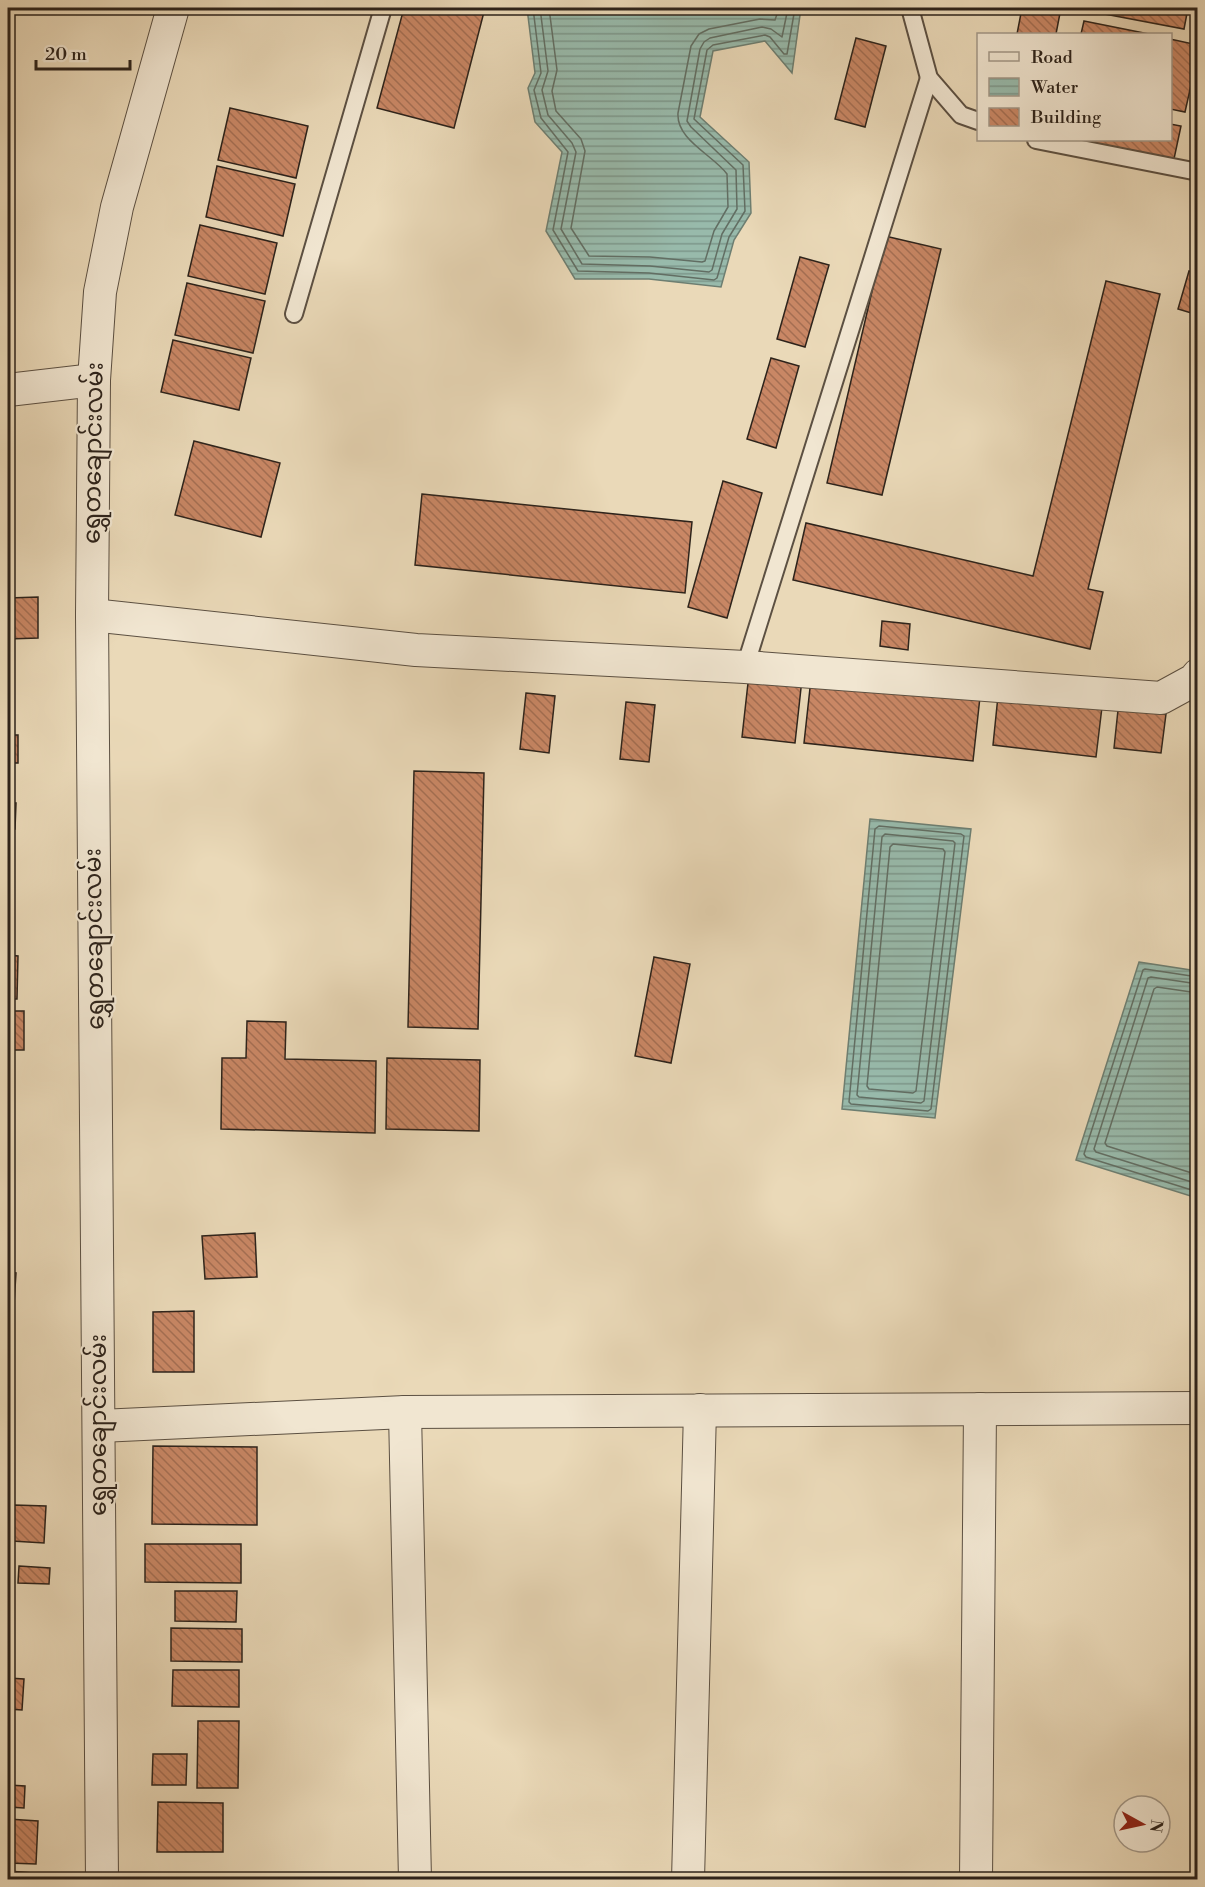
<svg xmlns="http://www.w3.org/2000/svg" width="1205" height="1887" font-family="'Libre Bodoni','Noto Sans Myanmar',serif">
  <defs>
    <pattern id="water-rules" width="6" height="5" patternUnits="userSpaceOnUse" patternTransform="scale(1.5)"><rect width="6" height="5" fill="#98baab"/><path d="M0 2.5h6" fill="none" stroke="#7c978a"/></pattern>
    <pattern id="building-back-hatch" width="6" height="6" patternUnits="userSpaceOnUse" patternTransform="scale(1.5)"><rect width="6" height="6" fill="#c98765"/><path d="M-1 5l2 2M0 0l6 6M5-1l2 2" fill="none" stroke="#a46e52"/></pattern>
  </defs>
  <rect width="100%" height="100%" fill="#ead9b8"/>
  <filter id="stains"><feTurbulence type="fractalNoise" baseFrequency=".00333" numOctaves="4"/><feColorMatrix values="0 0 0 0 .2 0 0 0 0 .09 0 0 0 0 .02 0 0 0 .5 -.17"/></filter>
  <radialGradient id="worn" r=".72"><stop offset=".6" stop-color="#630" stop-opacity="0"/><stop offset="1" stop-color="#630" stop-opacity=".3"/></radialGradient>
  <g fill="url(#water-rules)" stroke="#6d7e71" stroke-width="1.5">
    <polygon points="527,8 801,8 792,73 765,41 713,51 700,117 749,162 751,213 734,240 721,287 649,279 575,279 546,231 562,152 535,122 528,88 535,73"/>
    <polygon points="870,819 971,829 935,1118 842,1109"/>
    <polygon points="1139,962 1197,971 1197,1198 1076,1160"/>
  </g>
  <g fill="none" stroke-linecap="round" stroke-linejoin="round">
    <g stroke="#626e63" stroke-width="1.5">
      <polyline points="533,8 541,73 534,90 541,118 568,152 553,230 578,271 649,273 714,280 717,278 729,237 745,211 743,165 694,119 707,50 713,45 765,35 770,37 784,54 787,54 795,8"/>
      <polyline points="540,8 548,71 542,90 548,115 572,143 576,152 561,229 582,264 650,266 709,272 712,270 722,234 737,209 736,170 691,127 687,121 700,49 704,42 710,38 762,27 771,29 782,37 788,8"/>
      <path d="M 549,8 L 557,70 L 552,91 L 556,111 L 581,139 L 585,151 L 571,228 L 589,256 L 650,257 L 702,262 L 705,261 L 714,231 L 728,207 L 727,174 C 713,155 676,140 678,113 L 691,46 L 699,34 L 709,29 L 760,19 L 775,20 L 779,8"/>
      <polygon points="879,826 961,834 964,836 931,1109 928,1111 851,1104 849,1102 875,829"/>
      <polygon points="885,834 953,841 955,843 924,1101 921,1103 859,1097 857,1095 882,837"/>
      <polygon points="893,844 943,849 945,852 916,1091 913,1093 869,1089 867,1086 890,847"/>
      <polyline points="1198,977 1145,969 1143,970 1084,1154 1086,1157 1198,1192"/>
      <polyline points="1198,984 1151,977 1148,978 1094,1149 1096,1152 1198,1184"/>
      <polyline points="1198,993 1157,987 1154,989 1105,1143 1107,1146 1198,1175"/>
    </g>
  </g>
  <g fill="url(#building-back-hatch)" stroke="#2d231b" stroke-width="1.5">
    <polygon points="404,8 485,8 454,128 377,108"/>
    <polygon points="1022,8 1061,8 1056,34 1017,34"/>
    <polygon points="1073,8 1188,8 1184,29"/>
    <polygon points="1084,21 1149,34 1081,34"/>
    <polygon points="856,38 886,46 865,127 835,119"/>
    <polygon points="1170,39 1198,45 1198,54 1185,112 1170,109"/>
    <polygon points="230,108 308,126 296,178 218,160"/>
    <polygon points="1170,124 1181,126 1174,159 1073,140 1170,140"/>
    <polygon points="217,166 295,184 283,236 206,217"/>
    <polygon points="200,225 277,243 265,294 188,276"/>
    <polygon points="885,236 941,249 882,495 827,483"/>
    <polygon points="800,257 829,265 805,347 777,339"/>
    <polygon points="1189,271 1198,274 1198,315 1178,309"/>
    <polygon points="1106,281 1160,294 1088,589 1103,592 1090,649 793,580 806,523 1033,576"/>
    <polygon points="187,283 265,301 253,353 175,335"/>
    <polygon points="173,340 251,358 239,410 161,392"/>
    <polygon points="771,358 799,366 776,448 747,439"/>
    <polygon points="194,441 280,463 261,537 175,515"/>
    <polygon points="723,481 762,493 727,618 688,607"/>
    <polygon points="422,494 692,522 685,593 415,565"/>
    <polygon points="38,597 38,638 8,639 8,598"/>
    <polygon points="882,621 910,624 908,650 880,646"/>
    <rect x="8" y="653" width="6" height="25"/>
    <polygon points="749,674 802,679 795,743 742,737"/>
    <polygon points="811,679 980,697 973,761 804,743"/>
    <polygon points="526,693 555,696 549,753 520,749"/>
    <polygon points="998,696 1102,707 1096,757 993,745"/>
    <polygon points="626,702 655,705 649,762 620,759"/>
    <polygon points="1118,710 1166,714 1161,753 1114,748"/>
    <rect x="8" y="735" width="10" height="28"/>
    <polygon points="414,771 484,773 478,1029 408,1027"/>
    <polygon points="8,803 16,803 15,829 8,829"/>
    <polygon points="8,861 13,861 11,944 8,944"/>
    <polygon points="8,955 18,956 17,999 8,999"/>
    <polygon points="654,957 690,964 671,1063 635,1056"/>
    <rect x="8" y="1011" width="16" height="39"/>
    <polygon points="247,1021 286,1022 285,1059 376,1061 375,1133 221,1129 222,1058 246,1058"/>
    <polygon points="387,1058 480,1060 479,1131 386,1129"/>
    <rect x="8" y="1072" width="5" height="32"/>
    <polygon points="255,1233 257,1277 205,1279 202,1236"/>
    <polygon points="8,1272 16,1273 12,1335 8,1335"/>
    <polygon points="194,1311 194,1372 153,1372 153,1312"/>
    <polygon points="153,1446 257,1447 257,1525 152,1524"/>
    <polygon points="14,1505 46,1506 44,1543 12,1541"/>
    <polygon points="145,1544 241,1544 241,1583 145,1582"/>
    <polygon points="19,1566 50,1568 49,1584 18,1583"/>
    <polygon points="175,1591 237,1591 236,1622 175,1621"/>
    <polygon points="171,1628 242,1629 242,1662 171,1661"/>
    <polygon points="173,1670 239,1670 239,1707 172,1706"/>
    <polygon points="8,1678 24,1679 22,1710 8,1709"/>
    <polygon points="198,1721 239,1721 238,1788 197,1788"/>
    <polygon points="153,1754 187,1754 186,1785 152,1785"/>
    <polygon points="8,1785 25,1786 24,1808 8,1807"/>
    <polygon points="158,1802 223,1803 223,1852 157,1852"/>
    <polygon points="8,1819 38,1821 36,1864 8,1863"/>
    <polygon points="8,1871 33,1873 33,1880 8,1880"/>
  </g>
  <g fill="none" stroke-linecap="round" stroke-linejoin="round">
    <g stroke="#5c5042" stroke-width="20">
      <g id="service">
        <polyline points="910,8 929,78 961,115 978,121"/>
        <polyline points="1036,140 1198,172"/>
        <polyline points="294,314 383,8"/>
        <polyline points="745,667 929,78"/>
      </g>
    </g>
    <g stroke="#5c5042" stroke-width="34">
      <g id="minor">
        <polyline points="8,390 94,380"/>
        <polyline points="92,615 416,650 745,667 1161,698 1194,680 1198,675"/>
        <polyline points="405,1412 415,1880"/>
        <polyline points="100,1426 405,1412 1198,1408"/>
        <polyline points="102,1880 92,615 94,380 100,292 117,207 173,8"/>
        <polyline points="688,1880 700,1410"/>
        <polyline points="976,1880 980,1409"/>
      </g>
    </g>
    <use href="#service" stroke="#f1e6d1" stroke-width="16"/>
    <use href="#minor" stroke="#f1e6d1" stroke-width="32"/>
  </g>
  <g text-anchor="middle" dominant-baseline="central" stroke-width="4.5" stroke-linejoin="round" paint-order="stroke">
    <g font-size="24" fill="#2d231b" stroke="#f1e6d1">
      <text transform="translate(94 453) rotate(-89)">ရွှေတချောင်းလမ်း</text>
      <text transform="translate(95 939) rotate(-91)">ရွှေတချောင်းလမ်း</text>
      <text transform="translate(99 1425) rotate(-90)">ရွှေတချောင်းလမ်း</text>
    </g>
  </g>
  <rect width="1205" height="1887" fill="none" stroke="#ead9b8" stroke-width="30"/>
  <rect x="9" y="9" width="1187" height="1869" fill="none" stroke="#2d231b" stroke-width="3"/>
  <rect x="15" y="15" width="1175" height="1857" fill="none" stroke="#2d231b" stroke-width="1.5"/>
  <rect x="977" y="33" width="195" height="108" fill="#f1e6d1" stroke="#a39888" stroke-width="1.5"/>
  <rect x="989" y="52" width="30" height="9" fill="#f1e6d1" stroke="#a39888" stroke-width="1.5"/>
  <text x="1031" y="63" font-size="18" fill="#2d231b">Road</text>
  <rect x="989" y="78" width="30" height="18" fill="url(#water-rules)" stroke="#a39888" stroke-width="1.5"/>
  <text x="1031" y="93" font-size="18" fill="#2d231b">Water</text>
  <rect x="989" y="108" width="30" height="18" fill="url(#building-back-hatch)" stroke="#a39888" stroke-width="1.5"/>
  <text x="1031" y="123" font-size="18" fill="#2d231b">Building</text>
  <g transform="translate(1142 1824) rotate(98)"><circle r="28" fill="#f1e6d1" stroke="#a39888" stroke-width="1.5"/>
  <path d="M0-4.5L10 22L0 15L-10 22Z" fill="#8f2418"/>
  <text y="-9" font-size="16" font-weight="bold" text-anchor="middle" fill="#2d231b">N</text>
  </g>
  <path d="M36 60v9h94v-9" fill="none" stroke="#2d231b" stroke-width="3"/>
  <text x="45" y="60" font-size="18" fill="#2d231b" stroke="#f1e6d1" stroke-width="4.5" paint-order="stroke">20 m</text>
  <rect width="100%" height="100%" filter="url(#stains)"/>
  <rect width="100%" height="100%" fill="url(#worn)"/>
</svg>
